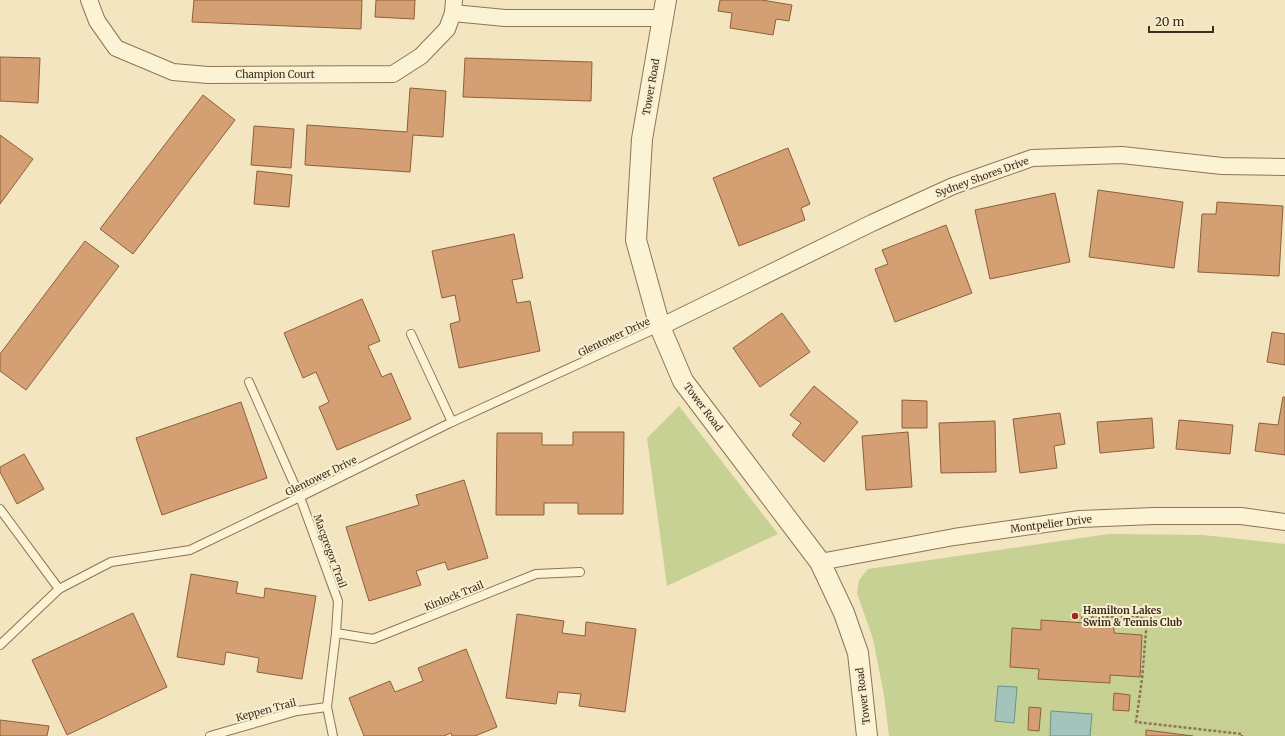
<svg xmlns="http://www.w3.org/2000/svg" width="1285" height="736" font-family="Merriweather,serif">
  <rect width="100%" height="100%" fill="#f2e5c0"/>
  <g fill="#c7d193">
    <polygon points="679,406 778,534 667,586 647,438"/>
    <polygon points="1109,534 1203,535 1285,544 1285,736 889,736 884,695 873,639 857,593 859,580 868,569"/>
  </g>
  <g fill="#a3c4bb" stroke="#69938a">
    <polygon points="998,686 1017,687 1014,723 995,721"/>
    <polygon points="1051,711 1092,714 1090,736 1050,736"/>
  </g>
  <g fill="#d49f72" stroke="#8e5f3a">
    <polygon points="194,0 362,0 361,29 192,22"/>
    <polygon points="376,0 415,0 414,19 375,17"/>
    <polygon points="720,0 762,0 792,5 789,21 776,19 773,35 730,28 732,13 718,11"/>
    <polygon points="0,57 40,58 38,103 0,101"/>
    <polygon points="465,58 592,62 591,101 463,97"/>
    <polygon points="410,88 446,91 443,137 413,135 410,172 305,165 307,125 407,132"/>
    <polygon points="203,95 235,120 133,254 100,229"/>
    <polygon points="254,126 294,129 291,168 251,165"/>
    <polygon points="0,135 33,159 0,204"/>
    <polygon points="788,148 810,204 801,208 805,220 739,246 713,178"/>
    <polygon points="257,171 292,175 289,207 254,204"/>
    <polygon points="1098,190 1183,202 1174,268 1089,257"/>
    <polygon points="1055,193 1070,262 990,279 975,210"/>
    <polygon points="1217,202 1283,206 1279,276 1198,272 1202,214 1216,214"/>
    <polygon points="946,225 972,293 895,322 875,269 888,264 882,250"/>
    <polygon points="514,234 523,278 512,280 517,303 530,301 540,351 459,368 450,324 460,321 455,295 442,298 432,251"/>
    <polygon points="85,241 119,266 26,390 0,371 0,354"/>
    <polygon points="362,299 380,341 368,346 382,377 391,373 411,419 337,450 319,407 329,402 316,372 303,378 284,333"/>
    <polygon points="782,313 810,352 760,387 733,348"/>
    <polygon points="1272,332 1285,334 1285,365 1267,362"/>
    <polygon points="814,386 858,422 824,462 792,435 801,423 790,415"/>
    <polygon points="1283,397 1285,397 1285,455 1255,451 1259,423 1278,425"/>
    <polygon points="902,400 927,401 927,428 902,428"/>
    <polygon points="241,402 267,478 162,515 136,438"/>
    <polygon points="1060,413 1065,444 1054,446 1057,468 1020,473 1013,419"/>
    <polygon points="1152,418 1154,448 1100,453 1097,422"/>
    <polygon points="1179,420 1233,425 1230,454 1176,449"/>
    <polygon points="995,421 996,472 941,473 939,423"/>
    <polygon points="573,432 624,432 623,514 578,514 578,503 544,503 544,515 496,515 497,433 542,433 542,445 573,445"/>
    <polygon points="908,432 912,487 866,490 862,436"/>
    <polygon points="24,454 44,489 17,504 0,472 0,467"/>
    <polygon points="464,480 488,558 448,570 445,562 416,571 421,585 369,601 346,527 419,505 416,495"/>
    <polygon points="191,574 238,582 236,593 264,598 265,588 316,596 302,679 257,672 259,658 226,652 224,665 177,657"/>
    <polygon points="133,613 167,687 67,735 32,660"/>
    <polygon points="517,614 564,621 562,633 585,636 586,622 636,629 625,712 579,706 581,694 558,692 556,704 506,698"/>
    <polygon points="1041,620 1114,625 1114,633 1142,635 1140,677 1110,675 1110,683 1038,679 1039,669 1010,667 1012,628 1041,630"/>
    <polygon points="466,649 497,727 475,736 452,736 451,733 444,736 364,736 349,698 390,681 395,692 423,681 418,668"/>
    <polygon points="1114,693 1130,695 1129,711 1113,710"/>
    <polygon points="1029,707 1041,708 1039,731 1028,730"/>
    <polygon points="0,720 49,726 47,736 0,736"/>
    <polygon points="1146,730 1193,736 1146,736"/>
  </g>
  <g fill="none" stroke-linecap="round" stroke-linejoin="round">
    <g stroke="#8d7556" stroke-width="10">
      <g id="service">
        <polyline points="411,334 452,422"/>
        <polyline points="249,382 300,497 338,601 336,633 327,707 333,736"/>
        <polyline points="0,509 59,589"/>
        <polyline points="336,633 373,639 536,574 580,572"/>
        <polyline points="0,645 59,589 111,562 190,550 300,497 452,422 659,327"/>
        <polyline points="210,736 297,711 327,707"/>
      </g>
    </g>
    <g stroke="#8d7556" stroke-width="18">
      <g id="minor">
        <polyline points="89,0 97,21 116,48 173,72 208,75 393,74 421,56 447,29 453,13 454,0"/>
        <polyline points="453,13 505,18 663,18"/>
        <polyline points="660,327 872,223 953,186 1032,158 1122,155 1222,166 1285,167"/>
        <polyline points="820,562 954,537 1080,519 1154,516 1241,516 1285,522"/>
      </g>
    </g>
    <g stroke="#8d7556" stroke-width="22">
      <polyline id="tertiary" points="666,0 642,139 636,240 660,327 683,381 820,562 844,613 858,653 867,736"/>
    </g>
    <polyline stroke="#8d7556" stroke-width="2.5" stroke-dasharray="3 2" stroke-linecap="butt" points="1079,614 1079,617 1082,618 1136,616 1143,619 1146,624 1146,631 1142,679 1136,722 1242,734 1242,736"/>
    <use href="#service" stroke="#fcf2d4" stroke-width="8"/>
    <use href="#minor" stroke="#fcf2d4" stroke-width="16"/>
    <use href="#tertiary" stroke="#fcf2d4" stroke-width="20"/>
  </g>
  <circle fill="#a22520" stroke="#f9efd0" stroke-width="1.5" cx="1075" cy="616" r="4"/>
  <g text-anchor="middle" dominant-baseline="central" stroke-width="4" stroke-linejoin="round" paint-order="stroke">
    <g font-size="10" fill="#3b2c1c" stroke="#f9efd0">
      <text x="275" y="74">Champion Court</text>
      <text transform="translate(651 87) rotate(-80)">Tower Road</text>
      <text transform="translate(982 177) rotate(-20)">Sydney Shores Drive</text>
      <text transform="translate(614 337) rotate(-25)">Glentower Drive</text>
      <text transform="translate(703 407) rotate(53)">Tower Road</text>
      <text transform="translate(321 476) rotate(-26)">Glentower Drive</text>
      <text transform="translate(1051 524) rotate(-7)">Montpelier Drive</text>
      <text transform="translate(330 551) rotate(70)">Macgregor Trail</text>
      <text transform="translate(454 596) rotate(-22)">Kinlock Trail</text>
      <text transform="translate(863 696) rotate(-97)">Tower Road</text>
      <text transform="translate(266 710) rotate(-15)">Keppen Trail</text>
    </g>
    <g font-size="10" font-weight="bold" fill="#3b2c1c" stroke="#f9efd0" text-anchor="start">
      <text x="1083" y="610">Hamilton Lakes<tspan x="1083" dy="12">Swim &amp; Tennis Club</tspan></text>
    </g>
  </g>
  <path d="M1149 26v6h64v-6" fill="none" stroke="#3b2c1c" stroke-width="2"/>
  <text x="1155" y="26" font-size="12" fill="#3b2c1c" stroke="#f9efd0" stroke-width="3" paint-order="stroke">20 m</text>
</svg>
